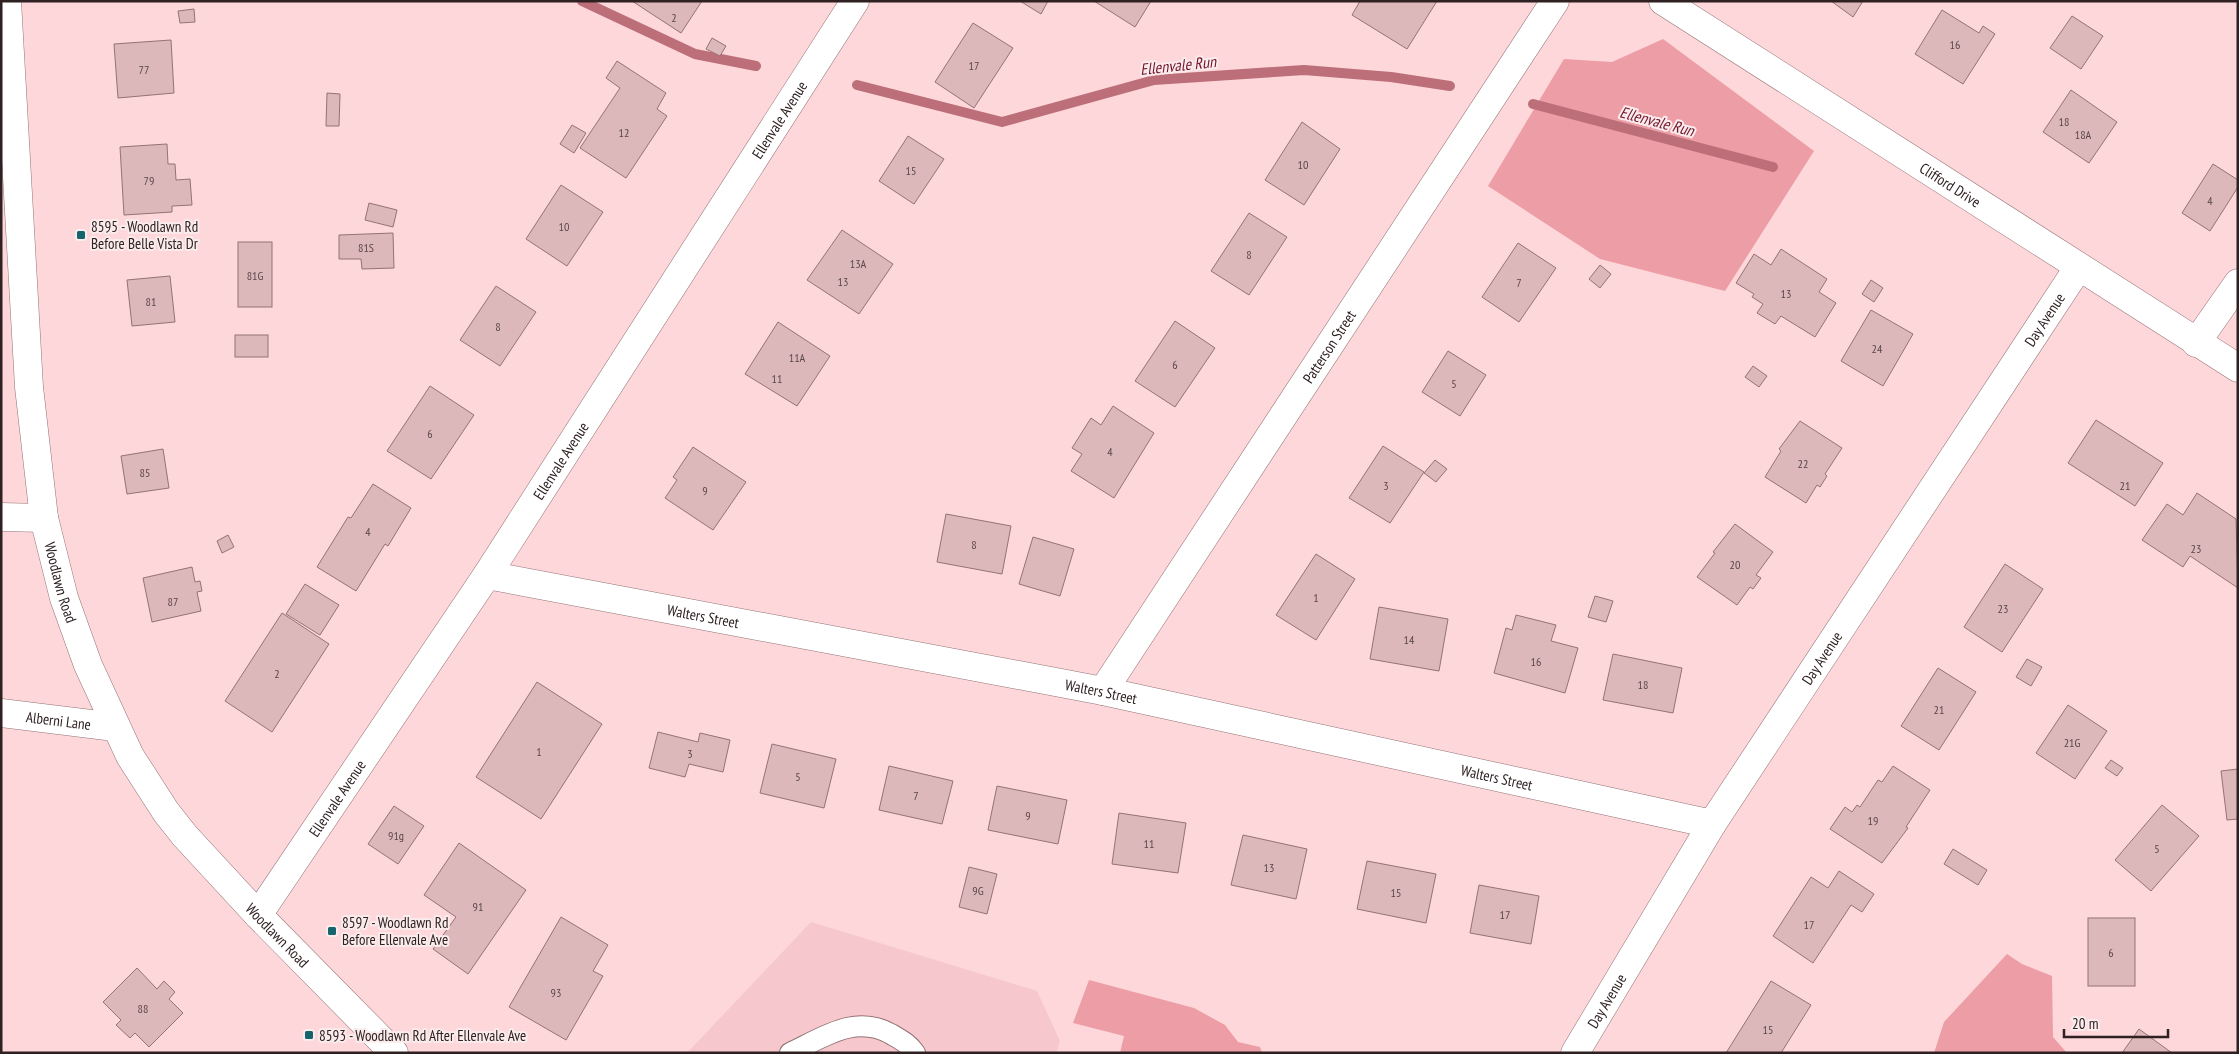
<svg xmlns="http://www.w3.org/2000/svg" width="2239" height="1054" font-family="'PT Sans Narrow',sans-serif">
  <rect width="100%" height="100%" fill="#fdd7da"/>
  <polygon fill="#f6c8cd" points="811,922 1037,991 1060,1041 1056,1053 687,1053"/>
  <g fill="#ec9da6">
    <polygon points="1663,39 1814,151 1725,291 1600,259 1488,186 1564,59 1612,62"/>
    <polygon points="2007,954 2022,964 2052,976 2053,1037 2067,1053 1934,1053 1944,1022"/>
    <polygon points="1089,980 1194,1008 1225,1025 1238,1042 1260,1047 1262,1053 1120,1053 1124,1036 1073,1023"/>
  </g>
  <g fill="none" stroke-linecap="round" stroke-linejoin="round">
    <g stroke="#bc6f79" stroke-width="10">
      <polyline points="582,1 695,54 756,66"/>
      <polyline points="857,85 1002,122 1154,80 1304,70 1391,77 1450,86"/>
      <polyline points="1533,104 1773,167"/>
    </g>
  </g>
  <g fill="#ddb8bb" stroke="#947275">
    <polygon points="632,1 702,1 681,33"/>
    <polygon points="1020,1 1048,1 1041,14"/>
    <polygon points="1094,1 1151,1 1135,27"/>
    <polygon points="1360,1 1437,1 1407,49 1352,15"/>
    <polygon points="1831,1 1863,1 1853,17"/>
    <polygon points="194,9 195,22 180,23 178,11"/>
    <polygon points="1942,10 1979,33 1983,26 1995,34 1963,84 1915,54"/>
    <polygon points="2072,16 2103,36 2081,69 2050,48"/>
    <polygon points="973,23 1013,48 974,108 935,82"/>
    <polygon points="712,38 726,46 720,56 706,49"/>
    <polygon points="171,40 174,93 118,98 114,44"/>
    <polygon points="617,61 666,93 657,109 667,116 626,178 580,148 620,88 606,78"/>
    <polygon points="2071,90 2117,122 2089,163 2043,132"/>
    <polygon points="327,93 340,94 339,126 326,126"/>
    <polygon points="1302,122 1340,149 1304,205 1265,180"/>
    <polygon points="572,125 586,133 574,153 560,144"/>
    <polygon points="908,136 944,159 914,204 879,181"/>
    <polygon points="167,144 168,164 175,164 176,180 190,179 192,205 172,206 172,212 124,215 120,147"/>
    <polygon points="2213,164 2238,180 2238,187 2210,231 2182,213"/>
    <polygon points="561,185 603,212 567,266 526,239"/>
    <polygon points="369,203 397,210 393,227 365,220"/>
    <polygon points="1249,213 1287,237 1249,295 1211,271"/>
    <polygon points="842,230 893,264 859,314 807,280"/>
    <polygon points="393,233 394,268 362,269 361,259 339,259 339,235"/>
    <rect x="238" y="242" width="34" height="65"/>
    <polygon points="1518,243 1556,268 1519,322 1482,297"/>
    <polygon points="1781,249 1827,279 1819,292 1836,303 1815,337 1781,316 1775,324 1757,313 1763,304 1752,297 1754,294 1736,283 1754,254 1771,265"/>
    <polygon points="1600,265 1611,274 1600,288 1589,279"/>
    <polygon points="170,276 175,322 132,326 127,280"/>
    <polygon points="1871,280 1883,288 1874,302 1862,294"/>
    <polygon points="496,286 536,312 500,366 460,340"/>
    <polygon points="1871,310 1913,334 1883,386 1841,361"/>
    <polygon points="1175,321 1215,348 1175,407 1135,381"/>
    <polygon points="778,322 830,356 797,406 745,374"/>
    <rect x="235" y="335" width="33" height="22"/>
    <polygon points="1448,351 1486,375 1460,416 1422,392"/>
    <polygon points="1753,366 1767,376 1759,387 1745,377"/>
    <polygon points="430,386 474,415 431,479 387,451"/>
    <polygon points="1113,406 1154,433 1114,498 1071,471 1082,454 1072,448 1091,418 1101,425"/>
    <polygon points="2096,420 2163,463 2135,506 2068,463"/>
    <polygon points="1800,421 1842,448 1825,474 1827,476 1820,487 1817,485 1806,503 1765,477 1781,451 1779,449"/>
    <polygon points="1383,446 1424,472 1390,523 1349,498"/>
    <polygon points="693,447 746,482 713,530 665,498 677,480 673,477"/>
    <polygon points="163,449 169,488 127,494 121,456"/>
    <polygon points="1435,460 1447,469 1436,482 1424,473"/>
    <polygon points="373,484 411,508 388,546 385,544 356,591 317,567 348,517 351,518"/>
    <polygon points="2197,493 2236,519 2238,588 2190,556 2183,567 2142,540 2167,504 2183,515"/>
    <polygon points="946,514 1011,526 1002,574 937,562"/>
    <polygon points="1735,524 1773,552 1756,575 1761,578 1753,589 1750,587 1737,605 1697,577 1715,553 1713,552"/>
    <polygon points="228,535 234,547 222,553 217,541"/>
    <polygon points="1033,537 1074,549 1060,596 1019,584"/>
    <polygon points="1316,554 1355,579 1316,640 1276,615"/>
    <polygon points="2005,564 2043,589 2002,652 1964,627"/>
    <polygon points="192,567 195,582 200,581 202,591 197,592 201,611 152,622 143,578"/>
    <polygon points="305,584 339,605 320,635 286,614"/>
    <polygon points="1595,596 1613,601 1606,622 1588,617"/>
    <polygon points="1379,607 1448,619 1439,671 1370,659"/>
    <polygon points="282,613 329,644 272,732 225,701"/>
    <polygon points="1516,615 1556,625 1551,641 1578,648 1565,693 1494,673 1506,628 1512,630"/>
    <polygon points="1613,654 1682,668 1673,713 1603,700"/>
    <polygon points="2027,659 2042,667 2031,686 2016,677"/>
    <polygon points="1938,668 1976,692 1939,750 1901,726"/>
    <polygon points="537,682 602,724 541,819 476,777"/>
    <polygon points="2068,705 2107,731 2075,779 2036,753"/>
    <polygon points="658,732 698,742 700,733 730,740 723,772 689,764 685,777 649,768"/>
    <polygon points="772,744 836,759 824,808 760,793"/>
    <polygon points="2111,760 2123,768 2117,776 2105,768"/>
    <polygon points="889,766 953,781 942,824 879,810"/>
    <polygon points="1893,766 1930,790 1906,827 1908,828 1882,863 1830,829 1845,807 1852,812 1857,805 1860,807 1878,780 1882,782"/>
    <polygon points="2238,769 2238,819 2227,820 2221,771"/>
    <polygon points="997,786 1067,800 1058,844 988,830"/>
    <polygon points="2162,805 2199,836 2151,891 2115,860"/>
    <polygon points="394,806 424,826 398,864 368,844"/>
    <polygon points="1119,813 1186,823 1178,873 1112,864"/>
    <polygon points="1243,835 1307,849 1296,899 1231,885"/>
    <polygon points="459,843 526,890 468,974 433,949 456,917 424,895"/>
    <polygon points="1953,849 1987,870 1978,885 1944,864"/>
    <polygon points="1367,861 1436,874 1426,923 1357,909"/>
    <polygon points="969,867 997,874 987,914 959,907"/>
    <polygon points="1839,871 1874,894 1862,912 1851,905 1813,963 1773,936 1811,877 1828,888"/>
    <polygon points="1479,885 1539,896 1531,944 1470,933"/>
    <polygon points="561,917 608,945 593,971 603,976 566,1040 509,1007"/>
    <rect x="2088" y="918" width="47" height="68"/>
    <polygon points="137,968 157,989 164,981 175,992 169,999 183,1013 149,1047 135,1033 130,1038 116,1025 121,1020 103,1002"/>
    <polygon points="1771,981 1811,1005 1781,1053 1726,1053"/>
    <polygon points="2139,1029 2172,1053 2122,1053"/>
  </g>
  <g fill="none" stroke-linecap="round" stroke-linejoin="round">
    <g stroke="#947275" stroke-width="22">
      <path id="service" d="M 790,1053 C 824,1037 855,1014 891,1034 C 901,1040 908,1043 915,1053"/>
    </g>
    <g stroke="#947275" stroke-width="29">
      <g id="minor">
        <path id="s1" d="M 1663,1 L 2238,368"/>
        <polyline points="2196,343 2238,283"/>
        <polyline points="1,517 44,518"/>
        <path id="s2" d="M 487,575 L 1103,691 L 1712,824"/>
        <path id="s3" d="M 1103,691 L 1555,1"/>
        <path id="s4" d="M 1,713 L 115,727"/>
        <path id="s5" d="M 258,915 L 487,575 L 855,1"/>
        <path id="s6" d="M 1575,1053 L 1712,824 L 2078,268"/>
      </g>
    </g>
    <g stroke="#947275" stroke-width="29">
      <g id="tertiary">
        <path id="s7" d="M 7,1 L 29,387 L 44,518 L 64,598 L 88,665 L 130,756 L 166,812 L 185,836 L 258,915 L 394,1053"/>
      </g>
    </g>
    <use href="#service" stroke="#fff" stroke-width="20"/>
    <use href="#minor" stroke="#fff" stroke-width="28"/>
    <use href="#tertiary" stroke="#fff" stroke-width="28"/>
  </g>
  <g fill="#15636c" stroke="#faebec" stroke-width="2">
    <rect x="76" y="230" width="10" height="10" rx="2.5"/>
    <rect x="327" y="926" width="10" height="10" rx="2.5"/>
    <rect x="304" y="1030" width="10" height="10" rx="2.5"/>
  </g>
  <g text-anchor="middle" dominant-baseline="central" stroke-width="4" stroke-linejoin="round" paint-order="stroke">
    <g font-size="12" fill="#5a4748">
      <text x="674" y="17">2</text>
      <text x="1955" y="44">16</text>
      <text x="974" y="65">17</text>
      <text x="144" y="69">77</text>
      <text x="2064" y="121">18</text>
      <text x="624" y="132">12</text>
      <text x="2083" y="134">18A</text>
      <text x="1303" y="164">10</text>
      <text x="911" y="170">15</text>
      <text x="149" y="180">79</text>
      <text x="2210" y="200">4</text>
      <text x="564" y="226">10</text>
      <text x="366" y="247">81S</text>
      <text x="1249" y="254">8</text>
      <text x="858" y="263">13A</text>
      <text x="255" y="275">81G</text>
      <text x="843" y="281">13</text>
      <text x="1519" y="282">7</text>
      <text x="1786" y="293">13</text>
      <text x="151" y="301">81</text>
      <text x="498" y="326">8</text>
      <text x="1877" y="348">24</text>
      <text x="797" y="357">11A</text>
      <text x="1175" y="364">6</text>
      <text x="777" y="378">11</text>
      <text x="1454" y="383">5</text>
      <text x="430" y="433">6</text>
      <text x="1110" y="451">4</text>
      <text x="1803" y="463">22</text>
      <text x="145" y="472">85</text>
      <text x="1386" y="485">3</text>
      <text x="2125" y="485">21</text>
      <text x="705" y="490">9</text>
      <text x="368" y="531">4</text>
      <text x="974" y="544">8</text>
      <text x="2196" y="548">23</text>
      <text x="1735" y="564">20</text>
      <text x="1316" y="597">1</text>
      <text x="173" y="601">87</text>
      <text x="2003" y="608">23</text>
      <text x="1409" y="639">14</text>
      <text x="1536" y="661">16</text>
      <text x="277" y="673">2</text>
      <text x="1643" y="684">18</text>
      <text x="1939" y="709">21</text>
      <text x="2072" y="742">21G</text>
      <text x="539" y="751">1</text>
      <text x="690" y="753">3</text>
      <text x="798" y="776">5</text>
      <text x="916" y="795">7</text>
      <text x="1028" y="815">9</text>
      <text x="1873" y="820">19</text>
      <text x="396" y="835">91g</text>
      <text x="1149" y="843">11</text>
      <text x="2157" y="848">5</text>
      <text x="1269" y="867">13</text>
      <text x="978" y="890">9G</text>
      <text x="1396" y="892">15</text>
      <text x="478" y="906">91</text>
      <text x="1505" y="914">17</text>
      <text x="1809" y="924">17</text>
      <text x="2111" y="952">6</text>
      <text x="556" y="992">93</text>
      <text x="143" y="1008">88</text>
      <text x="1768" y="1029">15</text>
    </g>
    <g font-size="15" fill="#2f2122" stroke="#faebec">
      <text stroke="none"><textPath href="#s5" startOffset="951">Ellenvale Avenue</textPath></text>
      <text stroke="none"><textPath href="#s1" startOffset="341">Clifford Drive</textPath></text>
      <text stroke="none"><textPath href="#s6" startOffset="871">Day Avenue</textPath></text>
      <text stroke="none"><textPath href="#s3" startOffset="412">Patterson Street</textPath></text>
      <text stroke="none"><textPath href="#s5" startOffset="546">Ellenvale Avenue</textPath></text>
      <text stroke="none"><textPath href="#s7" startOffset="585">Woodlawn Road</textPath></text>
      <text stroke="none"><textPath href="#s2" startOffset="220">Walters Street</textPath></text>
      <text stroke="none"><textPath href="#s6" startOffset="466">Day Avenue</textPath></text>
      <text stroke="none"><textPath href="#s2" startOffset="625">Walters Street</textPath></text>
      <text stroke="none"><textPath href="#s4" startOffset="58">Alberni Lane</textPath></text>
      <text stroke="none"><textPath href="#s2" startOffset="1030">Walters Street</textPath></text>
      <text stroke="none"><textPath href="#s5" startOffset="141">Ellenvale Avenue</textPath></text>
      <text stroke="none"><textPath href="#s7" startOffset="1005">Woodlawn Road</textPath></text>
      <text stroke="none"><textPath href="#s6" startOffset="61">Day Avenue</textPath></text>
    </g>
    <g font-size="15" fill="#2f2122" stroke="#faebec" text-anchor="start">
      <text x="91" y="226">8595 - Woodlawn Rd<tspan x="91" dy="17">Before Belle Vista Dr</tspan></text>
      <text x="342" y="922">8597 - Woodlawn Rd<tspan x="342" dy="17">Before Ellenvale Ave</tspan></text>
      <text x="319" y="1035">8593 - Woodlawn Rd After Ellenvale Ave</text>
    </g>
    <g font-size="16" font-style="italic" fill="#73142d" stroke="#faebec">
      <text transform="translate(1178 65) rotate(-6)">Ellenvale Run</text>
      <text transform="translate(1657 121) rotate(15)">Ellenvale Run</text>
    </g>
  </g>
  <rect width="2239" height="1054" fill="none" stroke="#2f2122" stroke-width="5"/>
  <path d="M2064 1029v8h104v-8" fill="none" stroke="#2f2122" stroke-width="2.5"/>
  <text x="2072" y="1029" font-size="15" fill="#2f2122" stroke="#faebec" stroke-width="4" paint-order="stroke">20 m</text>
</svg>
